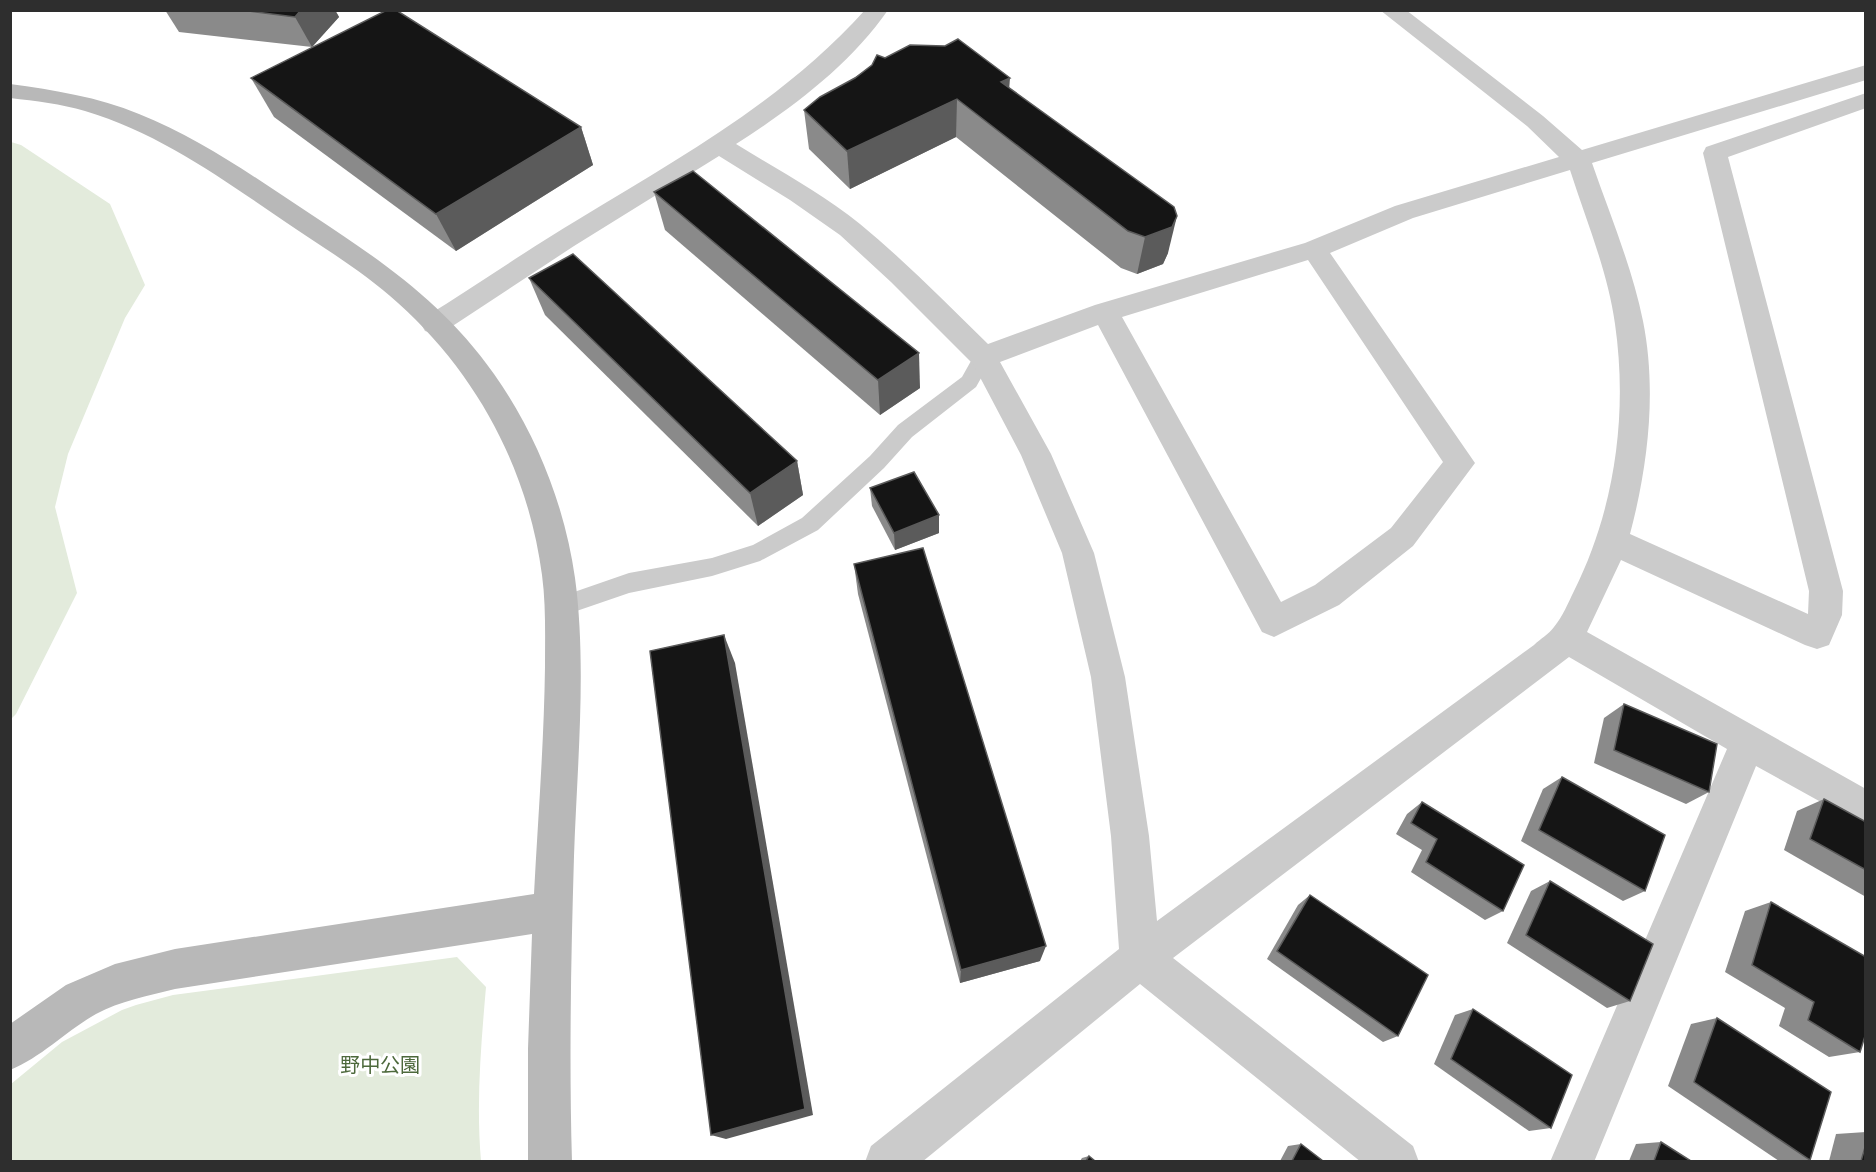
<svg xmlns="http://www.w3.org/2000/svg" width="1876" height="1172" font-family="Helvetica,'Noto Sans JP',sans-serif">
  <rect width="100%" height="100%" fill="#fff"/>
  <g fill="#e3ebdc">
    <polygon points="11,142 21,145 110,204 145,285 125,318 68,454 55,507 77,593 16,714 11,719"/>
    <path d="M 457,957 L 486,987 C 481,1045 476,1103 481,1161 L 11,1161 L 11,1084 L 62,1042 L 122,1010 L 136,1005 L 173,995 Z"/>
  </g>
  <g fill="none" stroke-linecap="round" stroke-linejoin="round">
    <polygon fill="#cbcbcb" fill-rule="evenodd" points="983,350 990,352 993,357 976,387 912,437 884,468 818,530 760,561 712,576 629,593 562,616 554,613 551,606 554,599 629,573 712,558 753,545 802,518 870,456 898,425 962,377 976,352"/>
    <path fill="#cbcbcb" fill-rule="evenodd" d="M 865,10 L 888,10 C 850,65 791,109 736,144 C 778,170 822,193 860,224 C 905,261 946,303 988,344 L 1095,305 L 1305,243 L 1395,206 L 1559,157 L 1527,126 L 1380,10 L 1406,10 L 1543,116 L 1582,150 L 1866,65 L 1866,80 L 1592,163 C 1610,215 1632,267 1643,321 C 1657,391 1648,466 1630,534 L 1808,614 L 1809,591 L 1703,153 L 1706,147 L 1866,93 L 1866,108 L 1728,157 L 1843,591 L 1842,615 L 1829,645 L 1817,649 L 1805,645 L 1621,560 L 1587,632 L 1866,789 L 1866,827 L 1756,766 L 1594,1162 L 1550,1162 L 1727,749 L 1569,657 L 1173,958 L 1413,1146 L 1419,1162 L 1361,1162 L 1140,984 L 922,1162 L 865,1162 L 871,1146 L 1119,949 L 1111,836 L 1091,677 L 1062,553 L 1021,455 L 973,364 L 891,282 L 840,235 L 790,200 L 719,156 L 574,246 L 445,331 L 435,334 L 425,331 L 421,324 L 425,317 C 477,285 527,250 579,219 C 682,156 783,101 865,10 ZM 1570,170 C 1586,220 1608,272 1615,324 C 1628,414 1615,509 1574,591 C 1568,603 1563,616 1554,627 C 1549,634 1540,639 1534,645 L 1157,921 L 1149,836 L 1125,677 L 1094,553 L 1051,454 L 1000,362 L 1098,325 L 1262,632 L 1274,637 L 1339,605 L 1413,546 L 1475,463 L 1330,253 L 1413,218 ZM 1308,260 L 1443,462 L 1391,528 L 1315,585 L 1281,602 L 1122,317 Z"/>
    <path fill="#b8b8b8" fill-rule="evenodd" d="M 10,84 C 54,90 98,97 139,114 C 201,139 256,178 312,215 C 382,261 445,304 494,374 C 536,433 565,506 575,578 C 587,666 577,767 574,856 C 571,958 569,1060 572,1162 L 528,1162 L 528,1049 L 532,934 L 175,989 C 148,996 120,1001 96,1014 C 66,1031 42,1057 10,1070 L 10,1024 L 66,985 L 115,964 L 175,949 L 534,894 C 538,818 544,743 545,667 C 545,636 546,605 542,575 C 528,469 477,374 398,303 C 363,271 322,247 284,221 C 221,178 159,133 85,111 C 61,104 36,101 10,98 Z"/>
  </g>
  <g fill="#8a8a8a">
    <polygon points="165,10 335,10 339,17 312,47 179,32"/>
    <polygon points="885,58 1009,88 1168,253 1163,264 1137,274 1121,268 956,137 850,189 809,149 804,110"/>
    <polygon points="251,78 581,127 593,165 456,251 274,117"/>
    <polygon points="654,192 920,388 880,415 665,230"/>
    <polygon points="529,278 797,461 803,495 758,526 545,315"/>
    <polygon points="870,488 939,515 939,533 895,550 872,506"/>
    <polygon points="854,564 1040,961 960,983 858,594"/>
    <polygon points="1624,704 1709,792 1686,804 1594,763 1604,718"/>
    <polygon points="1562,777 1645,891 1623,901 1521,841 1543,789"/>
    <polygon points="1824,799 1866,822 1866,897 1784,850 1797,811"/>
    <polygon points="1422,802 1503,911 1485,920 1411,872 1422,850 1396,834 1407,814"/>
    <polygon points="1550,881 1630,1001 1607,1008 1507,943 1531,891"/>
    <polygon points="1310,895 1398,1036 1383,1042 1267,959 1298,905"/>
    <polygon points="1771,902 1860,1052 1829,1057 1779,1026 1785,1008 1725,972 1745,911"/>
    <polygon points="1473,1009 1551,1128 1529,1131 1434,1064 1455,1015"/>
    <polygon points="1717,1018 1810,1160 1779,1161 1668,1086 1691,1024"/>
    <polygon points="1866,1132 1866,1161 1829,1161 1836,1134"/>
    <polygon points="1661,1142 1691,1161 1629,1161 1636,1144"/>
    <polygon points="1301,1144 1323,1161 1280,1161 1288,1146"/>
    <polygon points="1089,1156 1095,1161 1080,1161 1082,1158"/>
  </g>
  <g fill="#5b5b5b">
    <polygon points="301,10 335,10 339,17 312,47 295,17"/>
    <polygon points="1010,78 1007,117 1001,82"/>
    <polygon points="957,99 956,137 850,189 847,151"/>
    <polygon points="581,127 593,165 456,251 436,214"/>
    <polygon points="1177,216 1168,253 1163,264 1137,274 1145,237"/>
    <polygon points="919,353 920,388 880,415 878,380"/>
    <polygon points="797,461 803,495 758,526 750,493"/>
    <polygon points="939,515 939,533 895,550 894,533"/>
    <polygon points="724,635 735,663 813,1115 726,1139 711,1135"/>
    <polygon points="1046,946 1040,961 960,983 961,970"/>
  </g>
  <g fill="#151515" stroke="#5b5b5b" stroke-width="1.5">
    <polygon points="241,10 301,10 295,17"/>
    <polygon points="387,10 396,10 581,127 436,214 251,78"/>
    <polygon points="958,39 1010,78 1001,82 1174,207 1177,216 1172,227 1145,237 1128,231 957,99 847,151 804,110 820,97 855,78 872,65 877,55 885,58 910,45 945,46"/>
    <polygon points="693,171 919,353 878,380 654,192"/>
    <polygon points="573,254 797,461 750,493 529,278"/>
    <polygon points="914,472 939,515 894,533 870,488"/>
    <polygon points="923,548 1046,946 961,970 854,564"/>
    <polygon points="724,635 805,1109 711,1135 650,651"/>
    <polygon points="1624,704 1717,744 1709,792 1614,750"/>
    <polygon points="1562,777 1665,835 1645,891 1539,830"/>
    <polygon points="1824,799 1866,822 1866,870 1810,839"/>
    <polygon points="1422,802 1524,865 1503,911 1426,862 1437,839 1411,823"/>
    <polygon points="1550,881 1653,944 1630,1001 1526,935"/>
    <polygon points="1310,895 1428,975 1398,1036 1277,951"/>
    <polygon points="1771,902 1866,957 1866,1033 1860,1052 1808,1020 1814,1002 1752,965"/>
    <polygon points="1473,1009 1572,1075 1551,1128 1451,1059"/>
    <polygon points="1717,1018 1831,1092 1810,1160 1694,1082"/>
    <polygon points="1661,1142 1691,1161 1654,1161"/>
    <polygon points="1301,1144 1323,1161 1292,1161"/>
    <polygon points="1866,1144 1866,1161 1861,1161"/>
    <polygon points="1089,1156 1095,1161 1086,1161"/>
  </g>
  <g text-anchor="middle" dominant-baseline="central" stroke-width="6" stroke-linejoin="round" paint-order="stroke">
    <g font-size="20" fill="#4d693c" stroke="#fff">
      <text x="380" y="1065">野中公園</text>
    </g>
  </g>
  <rect width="1876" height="1172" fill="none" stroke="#2e2e2e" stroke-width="24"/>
</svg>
